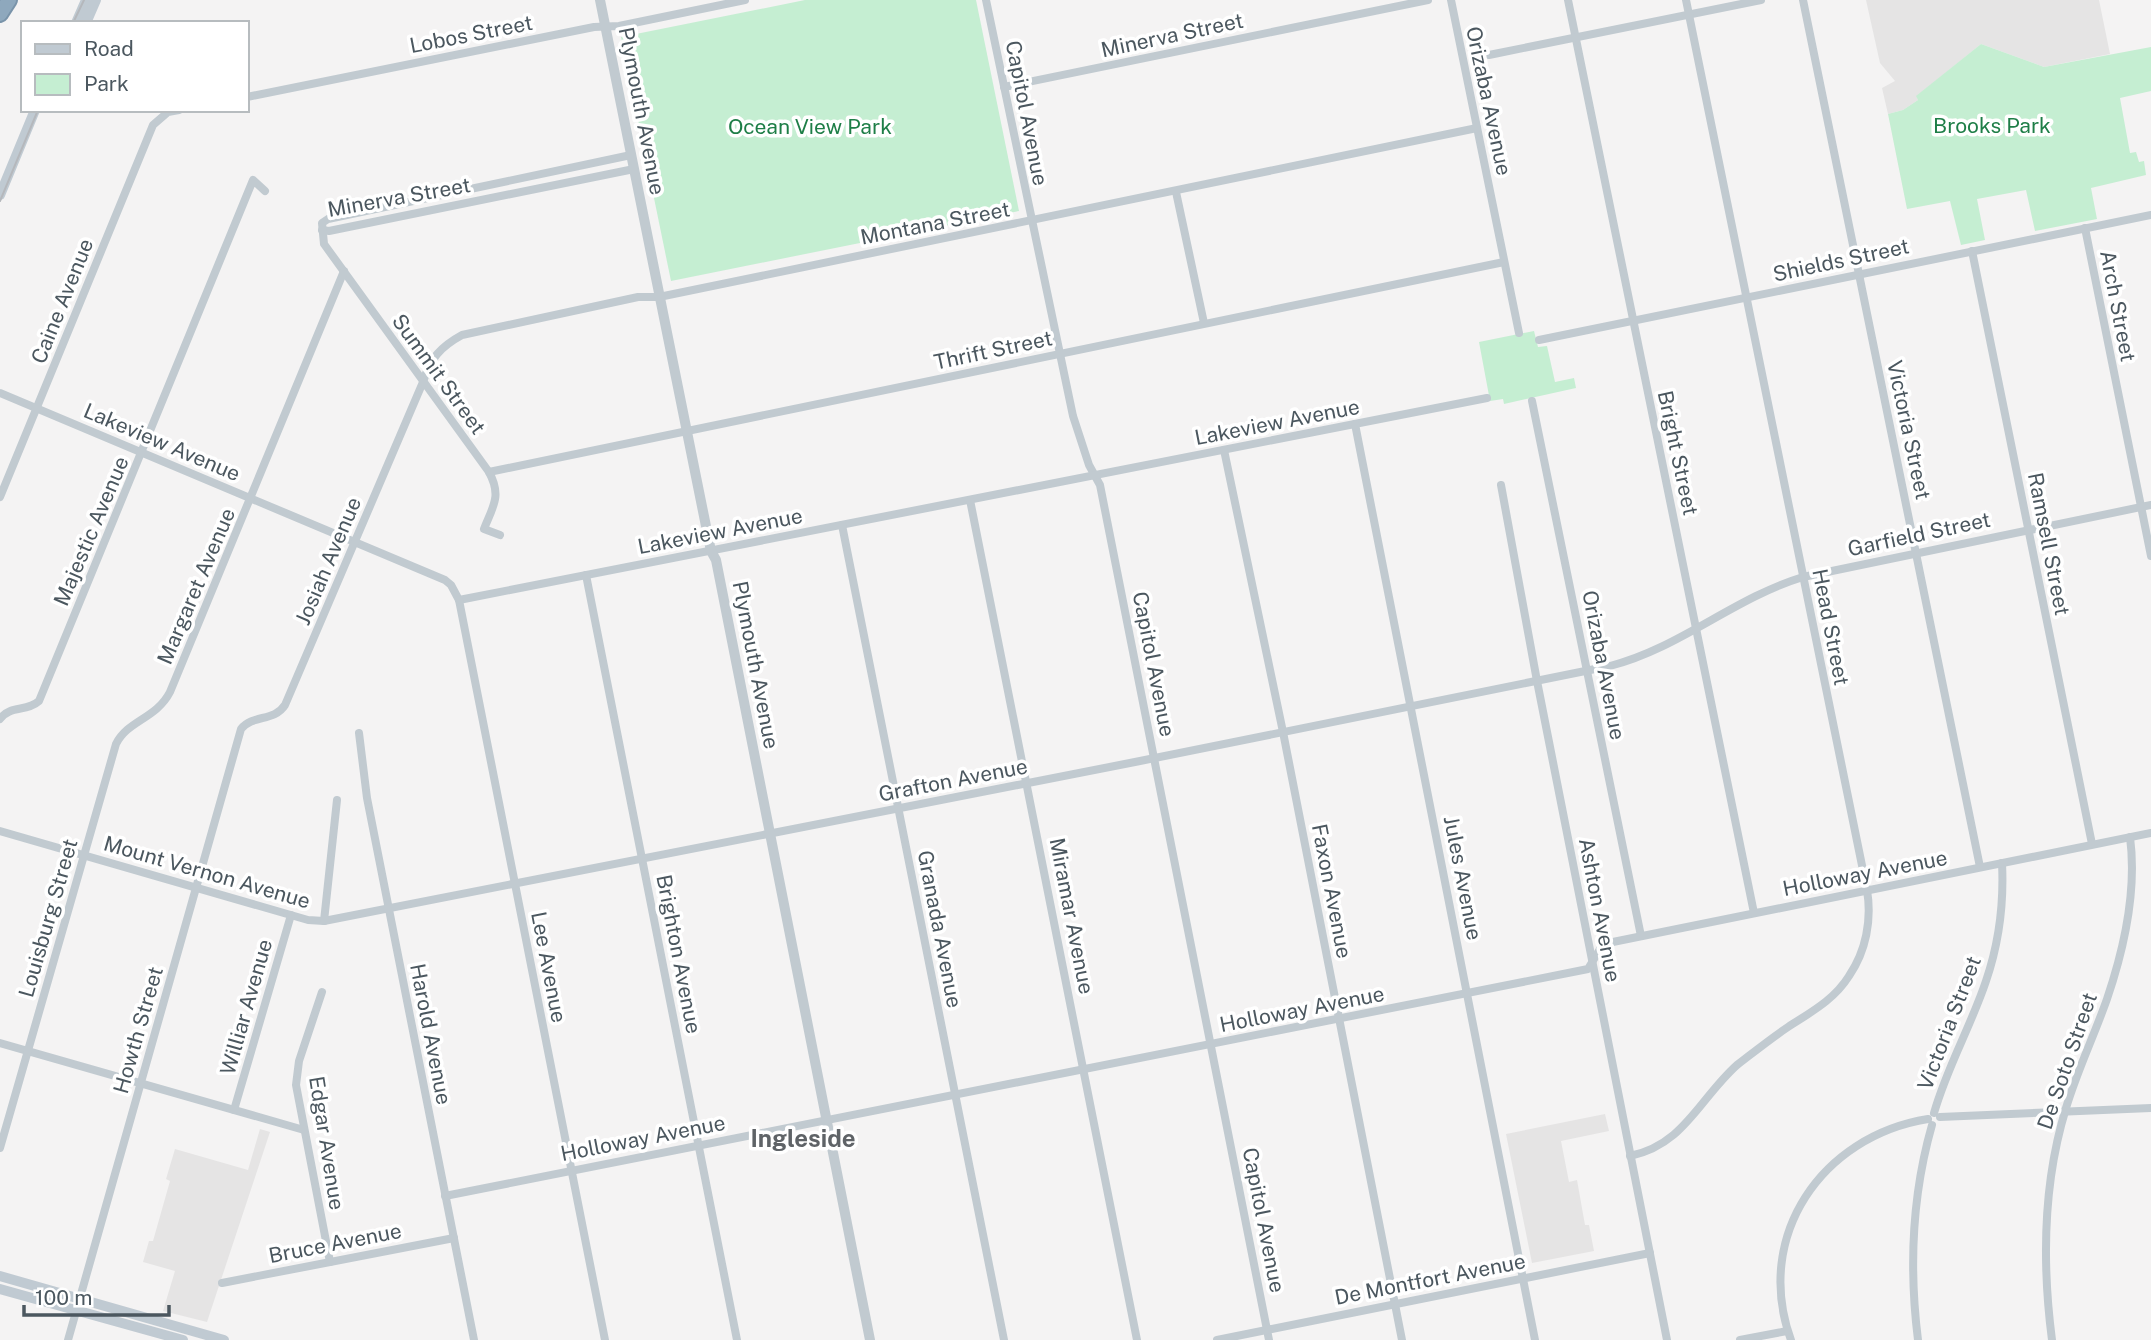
<svg xmlns="http://www.w3.org/2000/svg" width="2151" height="1340" font-family="'Public Sans',sans-serif">
  <rect width="100%" height="100%" fill="#f4f3f3"/>
  <g fill="#e5e4e4">
    <polygon points="1866,0 2099,0 2110,54 2044,67 1981,44 1917,96 1918,100 1903,110 1888,114 1882,88 1895,81 1880,63"/>
    <polygon points="1605,1114 1609,1131 1561,1141 1569,1182 1577,1180 1585,1225 1589,1225 1594,1251 1532,1263 1506,1134"/>
    <polygon points="260,1129 270,1132 207,1322 163,1311 175,1271 143,1262 149,1241 153,1241 170,1181 166,1179 175,1149 248,1170"/>
  </g>
  <g fill="#c5eed2">
    <polygon points="805,0 976,0 1019,211 671,281 621,37"/>
    <polygon points="1981,44 2044,67 2151,47 2151,91 2120,98 2130,153 2136,152 2139,162 2144,161 2146,175 2091,188 2097,219 2035,231 2026,190 1977,199 1985,240 1961,245 1950,201 1907,209 1888,114 1903,110 1918,100 1916,96"/>
    <polygon points="1534,331 1538,347 1547,346 1555,382 1574,378 1576,388 1504,404 1503,399 1490,401 1479,342"/>
  </g>
  <g fill="none" stroke-linecap="round" stroke-linejoin="round">
    <g stroke="#7993a9" stroke-width="18">
      <polyline id="motorway" points="0,14 9,0"/>
    </g>
    <g stroke="#c1cad0" stroke-width="8">
      <polyline points="986,0 1073,416 1089,465 1100,485 1269,1340"/>
      <polyline points="1451,0 1519,333"/>
      <polyline points="1568,0 1754,913"/>
      <polyline points="1803,0 1980,867"/>
      <polyline points="1489,55 1761,0"/>
      <polyline points="1004,87 1428,0"/>
      <polyline points="247,97 594,27 619,26 745,0"/>
      <polyline points="1176,192 1204,323"/>
      <polyline points="2085,228 2151,556"/>
      <polyline points="322,230 329,231 634,169"/>
      <polyline points="1972,251 2092,844"/>
      <polyline points="1539,340 2151,215"/>
      <polyline points="0,393 445,580 451,585 459,600 1487,398"/>
      <polyline points="1532,401 1641,936"/>
      <polyline points="1355,424 1535,1340"/>
      <polyline points="1224,450 1283,732 1402,1340"/>
      <polyline points="489,472 1504,262"/>
      <polyline points="1501,485 1537,681 1667,1340"/>
      <polyline points="0,497 153,125 168,112 179,110"/>
      <polyline points="970,500 1137,1340"/>
      <polyline points="842,525 1004,1340"/>
      <path d="M 500,535 L 484,529 C 493,506 502,496 489,472 L 324,244 L 322,223 L 328,219 L 631,155"/>
      <polyline points="586,575 737,1340"/>
      <polyline points="459,600 605,1340"/>
      <path d="M 0,719 C 10,705 27,712 39,701 L 253,180 L 265,191"/>
      <polyline points="359,733 367,798 474,1340"/>
      <path d="M 0,831 L 308,920 L 324,921 L 1140,761 L 1610,666 C 1680,648 1734,598 1803,577 L 2151,505"/>
      <polyline points="324,921 337,800"/>
      <polyline points="322,992 299,1061 296,1085 330,1262"/>
      <polyline points="0,1043 304,1130"/>
      <polyline points="234,1110 291,915"/>
      <path d="M 1934,1113 C 1947,1067 1971,1026 1986,981 C 1999,943 2004,903 2002,863"/>
      <polyline points="1940,1117 2151,1108"/>
      <path d="M 0,1148 L 116,744 C 128,720 156,719 170,692 L 344,271"/>
      <path d="M 1630,1156 C 1684,1145 1699,1099 1737,1065 C 1754,1052 1770,1039 1788,1027 C 1811,1012 1834,1000 1849,976 C 1866,951 1872,920 1867,890 L 1686,0"/>
      <polyline points="445,1196 1588,969 1603,944 2151,833"/>
      <polyline points="222,1283 454,1238"/>
      <path d="M 68,1340 L 241,729 C 253,714 274,722 285,705 L 423,382 C 430,359 440,347 462,335 L 638,297 L 659,297 L 1477,128"/>
      <polyline points="1217,1340 1650,1253"/>
      <polyline points="1740,1340 1787,1331"/>
      <path d="M 1791,1340 C 1753,1236 1822,1136 1928,1119"/>
      <path d="M 1918,1340 C 1909,1268 1912,1195 1932,1125"/>
      <path d="M 2052,1340 C 2042,1263 2043,1183 2066,1108 C 2077,1071 2094,1036 2107,999 C 2124,949 2137,890 2130,837"/>
    </g>
    <polyline stroke="#c1cad0" stroke-width="10" points="600,0 711,551 716,560 870,1340"/>
    <g stroke="#c0cad2" stroke-width="10">
      <polyline points="76,23 86,0"/>
      <polyline points="86,23 96,0"/>
      <polyline points="0,195 35,110"/>
      <polyline points="0,1276 224,1340"/>
      <polyline points="0,1289 183,1340"/>
    </g>
    <use href="#motorway" stroke="#8ea8bd" stroke-width="14"/>
    <g stroke="#b5b8bc" stroke-width="2">
      <polyline points="73,23 84,0"/>
      <polyline points="0,201 38,110"/>
    </g>
  </g>
  <g text-anchor="middle" dominant-baseline="central" stroke-width="7" stroke-linejoin="round" paint-order="stroke">
    <g font-size="21" fill="#4b575f" stroke="#fff">
      <text transform="translate(471 34) rotate(-11)">Lobos Street</text>
      <text transform="translate(1172 35) rotate(-12)">Minerva Street</text>
      <text transform="translate(1489 101) rotate(78)">Orizaba Avenue</text>
      <text transform="translate(642 111) rotate(79)">Plymouth Avenue</text>
      <text transform="translate(1027 113) rotate(79)">Capitol Avenue</text>
      <text transform="translate(399 197) rotate(-10)">Minerva Street</text>
      <text transform="translate(935 223) rotate(-11)">Montana Street</text>
      <text transform="translate(1841 260) rotate(-12)">Shields Street</text>
      <text transform="translate(62 301) rotate(-68)">Caine Avenue</text>
      <text transform="translate(2118 306) rotate(79)">Arch Street</text>
      <text transform="translate(993 350) rotate(-12)">Thrift Street</text>
      <text transform="translate(439 374) rotate(54)">Summit Street</text>
      <text transform="translate(1277 422) rotate(-11)">Lakeview Avenue</text>
      <text transform="translate(1909 430) rotate(78)">Victoria Street</text>
      <text transform="translate(162 442) rotate(23)">Lakeview Avenue</text>
      <text transform="translate(1678 453) rotate(78)">Bright Street</text>
      <text transform="translate(91 531) rotate(-67)">Majestic Avenue</text>
      <text transform="translate(720 531) rotate(-11)">Lakeview Avenue</text>
      <text transform="translate(1919 534) rotate(-12)">Garfield Street</text>
      <text transform="translate(2049 544) rotate(79)">Ramsell Street</text>
      <text transform="translate(328 561) rotate(-67)">Josiah Avenue</text>
      <text transform="translate(196 586) rotate(-67)">Margaret Avenue</text>
      <text transform="translate(1831 627) rotate(79)">Head Street</text>
      <text transform="translate(1154 664) rotate(79)">Capitol Avenue</text>
      <text transform="translate(756 665) rotate(79)">Plymouth Avenue</text>
      <text transform="translate(1604 665) rotate(79)">Orizaba Avenue</text>
      <text transform="translate(953 780) rotate(-11)">Grafton Avenue</text>
      <text transform="translate(207 872) rotate(16)">Mount Vernon Avenue</text>
      <text transform="translate(1865 873) rotate(-11)">Holloway Avenue</text>
      <text transform="translate(1463 878) rotate(79)">Jules Avenue</text>
      <text transform="translate(1332 891) rotate(79)">Faxon Avenue</text>
      <text transform="translate(1600 910) rotate(79)">Ashton Avenue</text>
      <text transform="translate(1072 916) rotate(79)">Miramar Avenue</text>
      <text transform="translate(48 918) rotate(-74)">Louisburg Street</text>
      <text transform="translate(940 929) rotate(79)">Granada Avenue</text>
      <text transform="translate(679 954) rotate(79)">Brighton Avenue</text>
      <text transform="translate(549 967) rotate(79)">Lee Avenue</text>
      <text transform="translate(246 1007) rotate(-74)">Williar Avenue</text>
      <text transform="translate(1302 1009) rotate(-11)">Holloway Avenue</text>
      <text transform="translate(1949 1023) rotate(-69)">Victoria Street</text>
      <text transform="translate(138 1030) rotate(-74)">Howth Street</text>
      <text transform="translate(431 1034) rotate(79)">Harold Avenue</text>
      <text transform="translate(2067 1061) rotate(-71)">De Soto Street</text>
      <text transform="translate(643 1138) rotate(-11)">Holloway Avenue</text>
      <text transform="translate(327 1143) rotate(81)">Edgar Avenue</text>
      <text transform="translate(1264 1220) rotate(79)">Capitol Avenue</text>
      <text transform="translate(335 1243) rotate(-11)">Bruce Avenue</text>
      <text transform="translate(1430 1279) rotate(-11)">De Montfort Avenue</text>
    </g>
    <g font-size="21" fill="#1e7e47" stroke="#fff">
      <text x="1992" y="125">Brooks Park</text>
      <text x="810" y="126">Ocean View Park</text>
    </g>
    <g font-size="24" font-weight="bold" fill="#5f6367" stroke="#fff">
      <text x="803" y="1138">Ingleside</text>
    </g>
  </g>
  <rect x="21" y="21" width="228" height="91" fill="#ffffff" stroke="#b7bcbf" stroke-width="2"/>
  <rect x="35" y="44" width="35" height="10" fill="#c0cad2" stroke="#b7bcbf" stroke-width="2"/>
  <text x="84" y="56" font-size="21" fill="#4b575f">Road</text>
  <rect x="35" y="74" width="35" height="21" fill="#c5eed2" stroke="#b7bcbf" stroke-width="2"/>
  <text x="84" y="91" font-size="21" fill="#4b575f">Park</text>
  <path d="M24 1305v10h145v-10" fill="none" stroke="#4b575f" stroke-width="3.5"/>
  <text x="35" y="1305" font-size="21" fill="#4b575f" stroke="#ffffff" stroke-width="5" paint-order="stroke">100 m</text>
</svg>
